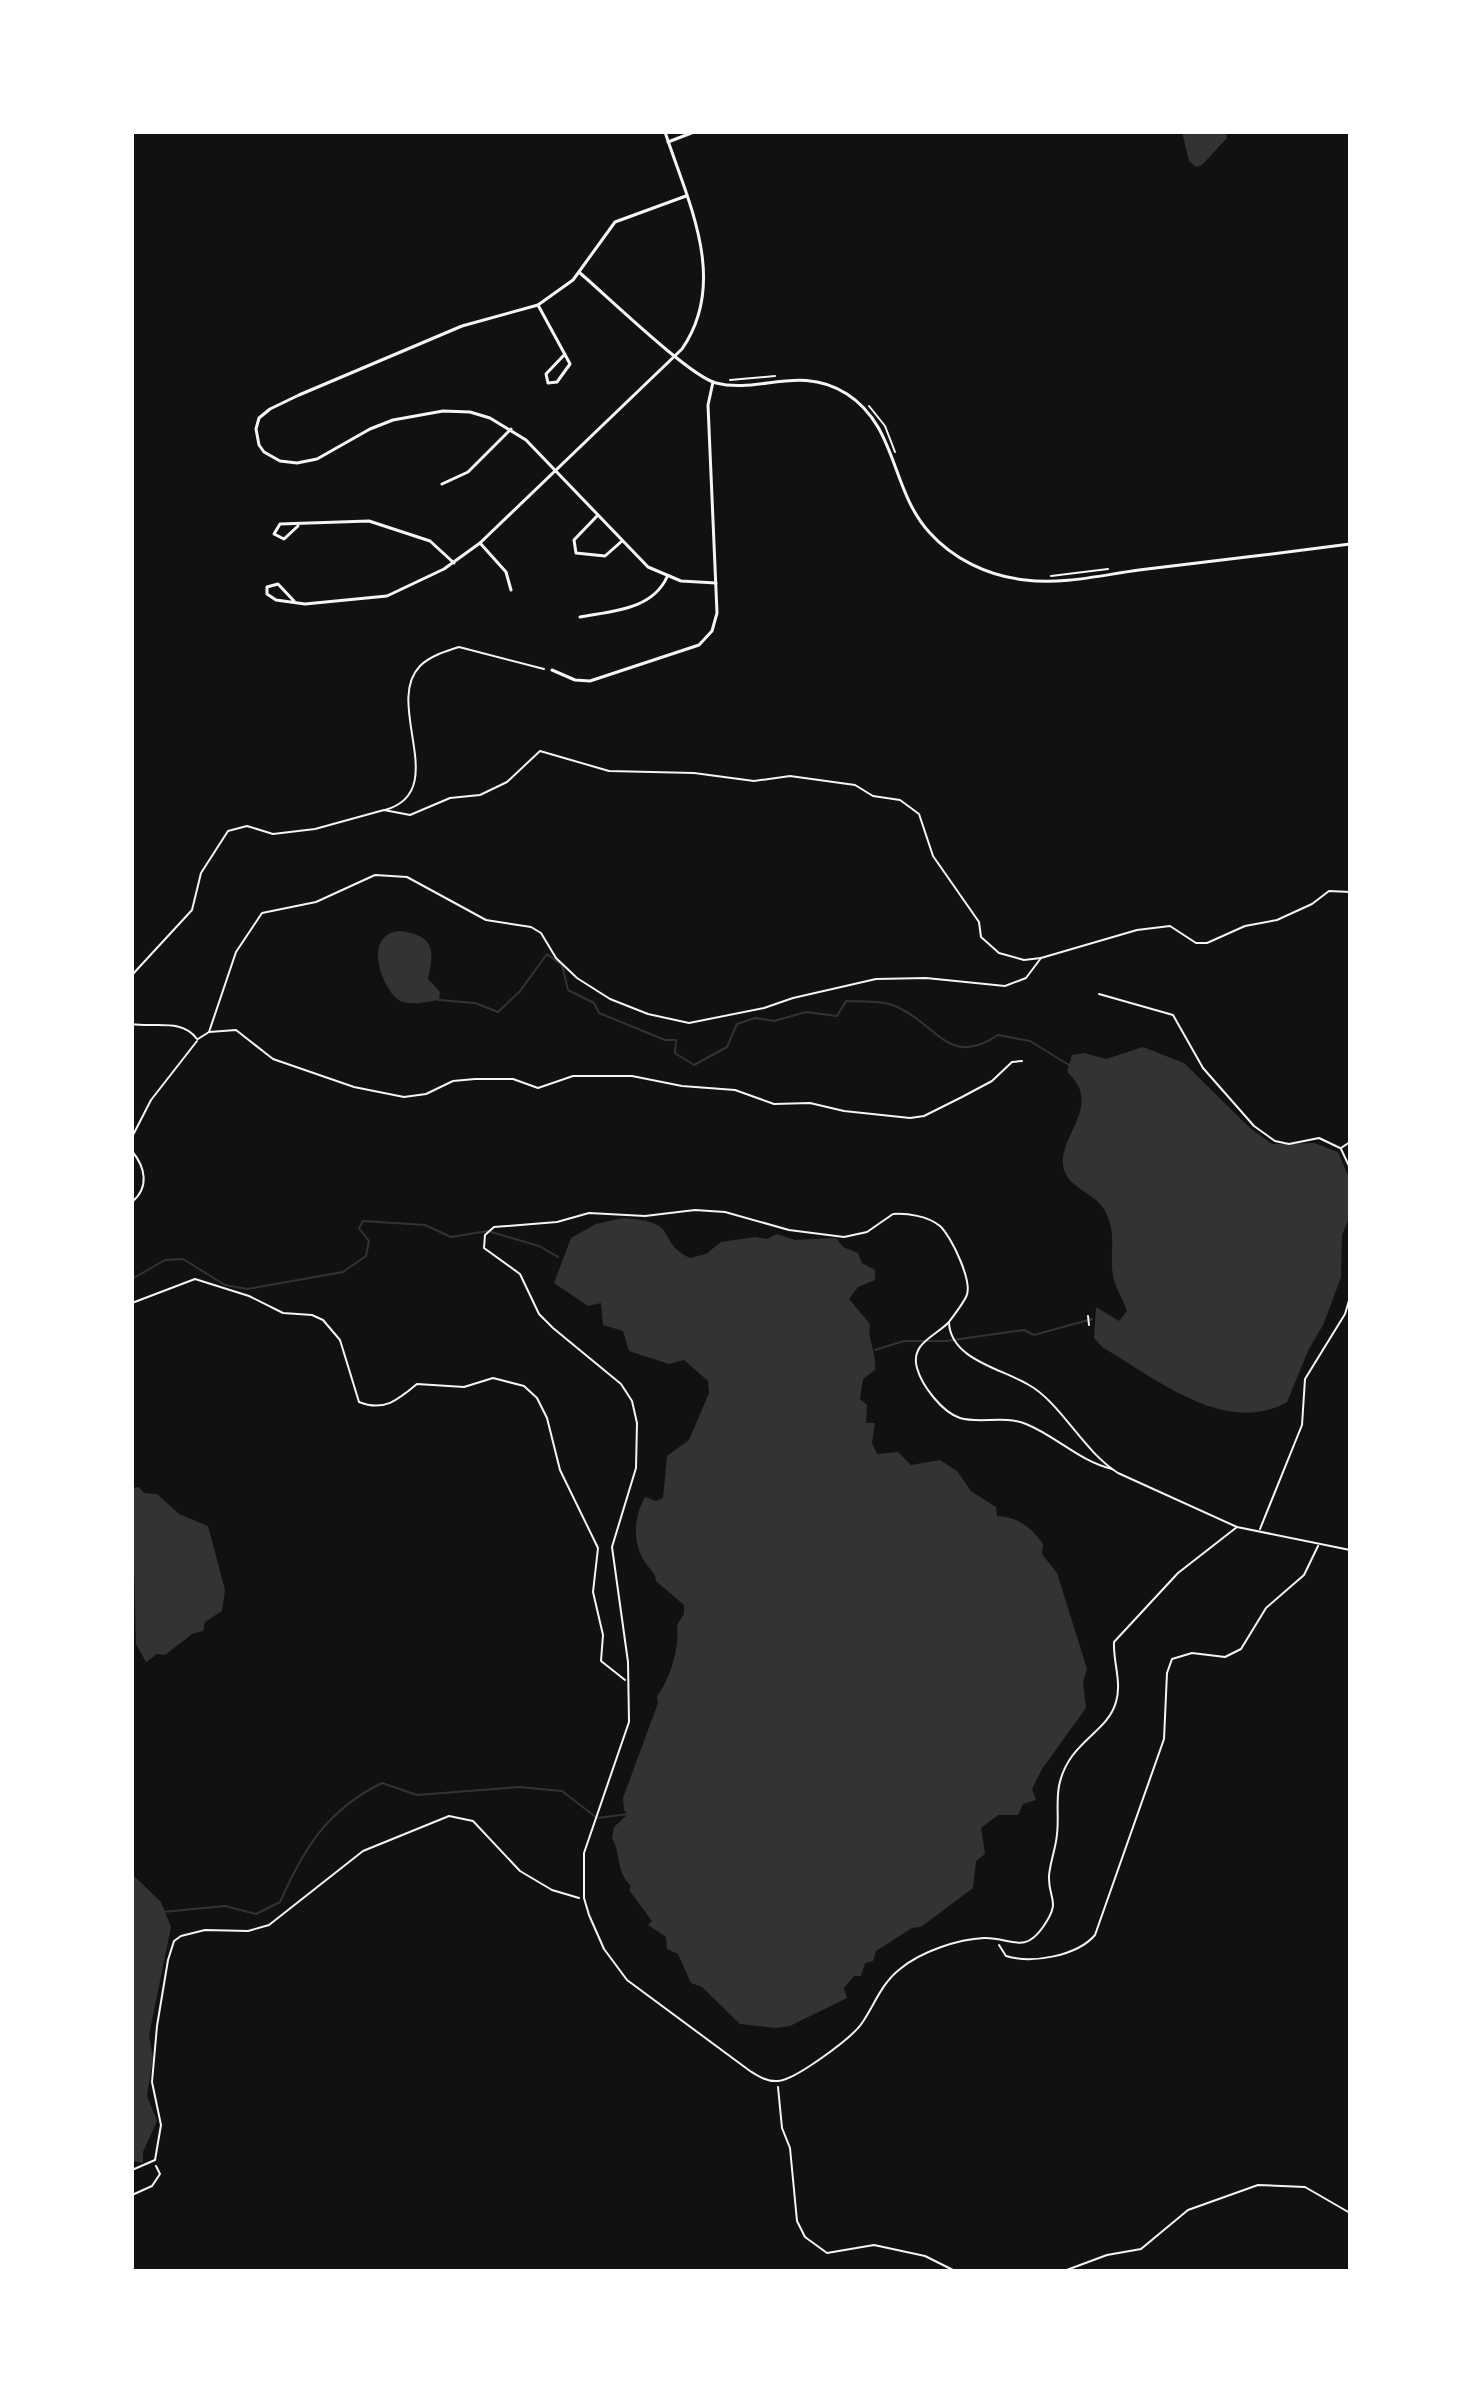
<svg xmlns="http://www.w3.org/2000/svg" width="1482" height="2403" font-family="'Nunito Sans',sans-serif">
  <rect width="100%" height="100%" fill="#111"/>
  <g fill="#333">
    <polygon points="1182,132 1226,132 1227,138 1202,165 1196,167 1189,161"/>
    <path d="M 399,931 C 434,935 435,949 428,979 L 440,992 L 439,1000 C 425,1002 416,1005 403,1002 C 387,999 358,936 399,931 Z"/>
    <path d="M 1143,1047 L 1184,1063 L 1250,1128 L 1272,1144 L 1314,1143 L 1338,1152 L 1350,1180 L 1350,1216 L 1342,1235 L 1341,1277 L 1324,1323 L 1308,1351 L 1287,1402 C 1226,1437 1155,1378 1102,1347 L 1094,1338 L 1096,1307 L 1119,1321 L 1127,1311 C 1123,1299 1115,1287 1113,1276 C 1109,1251 1118,1233 1104,1209 C 1093,1191 1065,1188 1063,1164 C 1061,1133 1103,1104 1067,1072 L 1072,1055 L 1084,1053 L 1106,1059 Z"/>
    <path d="M 623,1218 C 684,1222 653,1240 690,1258 L 706,1254 L 721,1242 L 755,1237 L 767,1239 L 777,1234 L 795,1240 L 836,1238 L 843,1247 L 858,1253 L 862,1263 L 875,1270 L 875,1280 L 858,1287 L 849,1299 L 870,1324 C 867,1340 877,1353 875,1370 L 863,1379 L 860,1399 L 867,1405 L 866,1423 L 875,1423 L 872,1443 L 877,1454 L 898,1452 L 911,1465 L 940,1460 L 957,1471 L 971,1491 L 996,1507 L 997,1516 C 1018,1517 1031,1527 1043,1544 L 1042,1554 L 1057,1573 L 1087,1669 L 1083,1682 L 1086,1708 L 1042,1769 L 1032,1789 L 1036,1800 L 1023,1804 L 1018,1815 L 998,1815 L 981,1828 L 985,1854 L 976,1861 L 973,1888 L 921,1927 L 912,1928 L 876,1951 L 873,1961 L 865,1963 L 861,1976 L 854,1976 L 844,1988 L 847,1998 L 790,2026 L 776,2028 L 740,2024 L 702,1987 L 691,1983 L 678,1954 L 667,1949 L 666,1937 L 648,1925 L 652,1921 L 629,1890 L 631,1886 C 616,1872 621,1854 612,1838 L 614,1827 L 628,1814 L 624,1810 L 623,1798 L 658,1703 L 657,1696 C 670,1680 680,1646 677,1625 L 684,1614 L 684,1605 L 656,1581 C 655,1572 652,1572 647,1565 C 632,1546 633,1518 645,1497 L 656,1501 L 663,1498 L 667,1456 L 689,1440 L 709,1393 L 708,1381 L 684,1360 L 669,1364 L 629,1351 L 623,1331 L 603,1325 L 601,1303 L 588,1306 L 554,1283 L 571,1238 L 596,1224 Z"/>
    <polygon points="139,1487 144,1493 157,1494 179,1514 208,1526 225,1590 222,1611 205,1622 203,1631 192,1634 165,1655 157,1654 146,1662 136,1644 132,1488"/>
    <polygon points="132,1874 161,1902 171,1927 149,2035 153,2058 147,2096 157,2121 143,2152 143,2163 132,2161"/>
  </g>
  <g fill="none" stroke-linecap="round" stroke-linejoin="round">
    <g stroke="#333" stroke-width="2">
      <path d="M 439,1000 L 475,1003 L 498,1012 L 520,991 L 547,954 L 562,965 L 568,990 L 594,1003 L 599,1013 L 665,1040 L 676,1040 L 675,1053 L 694,1065 L 727,1047 L 737,1024 L 755,1018 L 774,1021 L 806,1012 L 837,1016 L 846,1001 C 860,1002 882,1000 895,1006 C 937,1023 948,1069 998,1035 L 1030,1041 L 1069,1065"/>
      <polyline points="132,1279 165,1260 183,1259 225,1285 247,1289 343,1272 366,1256 369,1241 359,1228 363,1221 425,1225 451,1237 488,1231 539,1246 558,1257"/>
      <polyline points="875,1350 904,1341 946,1341 1024,1330 1034,1335 1092,1319"/>
      <path d="M 163,1912 L 225,1906 L 256,1914 L 280,1902 C 304,1848 327,1810 382,1783 L 417,1795 L 519,1787 L 562,1791 L 597,1818 L 629,1814"/>
    </g>
    <g stroke="#f5f5f5" stroke-width="2">
      <polyline points="730,380 775,376"/>
      <polyline points="869,406 885,426 895,452"/>
      <polyline points="1051,576 1108,569"/>
      <path d="M 385,810 C 452,791 383,704 420,666 C 430,656 446,651 459,647 L 544,669"/>
      <polyline points="132,975 192,910 201,873 228,831 247,826 273,834 315,829 384,810 410,815 450,798 480,795 507,782 540,751 609,771 694,773 754,781 790,776 855,785 873,796 900,800 919,814 933,856 979,922 981,937 999,953 1024,960 1041,958"/>
      <polyline points="1099,994 1173,1015 1203,1068 1254,1126 1275,1141 1289,1144 1319,1138 1340,1148"/>
      <path d="M 132,1024 C 154,1028 182,1018 197,1039"/>
      <polyline points="209,1032 236,1030 273,1059 354,1087 404,1097 426,1094 453,1081 475,1079 513,1079 538,1088 573,1076 632,1076 682,1086 735,1090 774,1104 810,1103 844,1111 910,1118 924,1116 962,1097 992,1081 1012,1062 1022,1061"/>
      <polyline points="198,1039 209,1032 236,952 262,913 316,902 375,875 407,877 486,920 531,927 541,933 556,958 577,978 610,999 648,1014 689,1023 764,1008 793,998 876,979 926,978 1005,986 1026,978 1041,958 1137,930 1170,926 1196,943 1207,943 1245,926 1277,920 1312,904 1329,891 1350,892"/>
      <polyline points="132,1137 151,1100 197,1041"/>
      <polyline points="1341,1148 1350,1142"/>
      <polyline points="1341,1149 1350,1168"/>
      <path d="M 132,1151 C 145,1167 150,1187 132,1202"/>
      <path d="M 132,1303 L 195,1279 L 249,1296 L 283,1313 L 312,1315 L 323,1320 L 340,1340 L 359,1402 C 384,1412 398,1400 417,1384 L 464,1387 L 493,1378 L 524,1386 L 537,1398 L 547,1418 L 560,1470 L 598,1548 L 593,1592 L 603,1635 L 601,1661 L 625,1680"/>
      <polyline points="1088,1316 1089,1325"/>
      <polyline points="1260,1529 1302,1425 1305,1379 1345,1314 1350,1297"/>
      <path d="M 999,1945 L 1006,1956 C 1032,1964 1077,1956 1095,1935 L 1164,1739 L 1167,1673 L 1172,1659 L 1192,1653 L 1225,1657 L 1241,1649 L 1266,1608 L 1304,1575 L 1318,1546"/>
      <polyline points="778,2087 782,2128 790,2148 797,2221 805,2237 827,2253 874,2245 925,2256 955,2271"/>
      <polyline points="132,2170 155,2160 161,2125 152,2082 157,2026 168,1960 174,1941 181,1936 205,1930 248,1931 269,1925 363,1851 449,1816 473,1821 520,1871 552,1890 579,1898"/>
      <polyline points="132,2195 152,2186 160,2174 156,2166"/>
      <polyline points="1064,2271 1107,2255 1141,2249 1188,2210 1258,2185 1305,2187 1350,2213"/>
    </g>
    <g stroke="#f5f5f5" stroke-width="2">
      <path d="M 949,1323 C 951,1360 1003,1369 1029,1385 C 1061,1403 1083,1451 1118,1473 L 1237,1527 L 1350,1550"/>
      <path d="M 1112,1469 C 1079,1461 1056,1436 1026,1424 C 1004,1415 980,1424 960,1418 C 942,1412 922,1386 917,1368 C 910,1343 936,1336 949,1322 C 954,1315 962,1305 966,1297 C 974,1283 951,1236 940,1226 C 928,1216 907,1213 893,1214 L 867,1232 L 844,1237 L 789,1230 L 725,1212 L 695,1210 L 645,1216 L 589,1213 L 557,1222 L 494,1227 L 485,1235 L 484,1248 L 520,1274 L 539,1314 L 553,1328 L 621,1384 L 632,1401 L 637,1423 L 636,1468 L 612,1547 L 628,1662 L 629,1722 L 584,1853 L 584,1898 L 589,1915 L 604,1949 L 627,1980 L 750,2071 C 758,2076 767,2082 778,2081 C 795,2080 852,2038 862,2023 C 875,2004 881,1984 900,1969 C 920,1952 958,1939 984,1938 C 1010,1937 1024,1955 1043,1927 C 1062,1900 1048,1900 1049,1876 C 1050,1862 1056,1848 1057,1834 C 1059,1818 1056,1802 1059,1786 C 1068,1741 1107,1734 1116,1702 C 1122,1682 1113,1662 1114,1642 L 1178,1573 L 1237,1527"/>
    </g>
    <g stroke="#f5f5f5" stroke-width="3">
      <polyline points="668,142 694,132"/>
      <polyline points="686,196 615,222 573,280 538,305 462,326 299,395 270,409 259,418 256,429 259,445 264,452 280,461 297,463 317,459 370,429 393,420 443,411 470,412 490,418 526,440 648,567 681,581 716,583"/>
      <path d="M 580,273 C 606,295 689,376 716,383 C 759,394 800,364 847,394 C 897,426 891,490 929,532 C 953,559 988,576 1025,580 C 1062,585 1102,575 1139,570 C 1209,562 1280,553 1350,544"/>
      <polyline points="538,305 569,362 570,364 557,382 548,383 546,374 565,354"/>
      <polyline points="442,484 468,472 511,429"/>
      <polyline points="597,516 574,540 576,553 605,556 622,541"/>
      <polyline points="298,526 284,539 274,534 280,524 369,521 430,541 454,563"/>
      <polyline points="480,543 506,572 511,590"/>
      <path d="M 294,601 L 278,584 L 267,587 L 267,594 L 276,600 L 305,604 L 387,596 L 444,569 L 480,543 L 682,349 C 729,281 688,202 665,132"/>
      <path d="M 580,617 C 612,611 652,610 667,577"/>
      <polyline points="552,670 575,680 590,681 699,645 712,631 717,613 708,405 713,382"/>
    </g>
  </g>
  <rect width="1482" height="2403" fill="none" stroke="#ffffff" stroke-width="268"/>
</svg>
